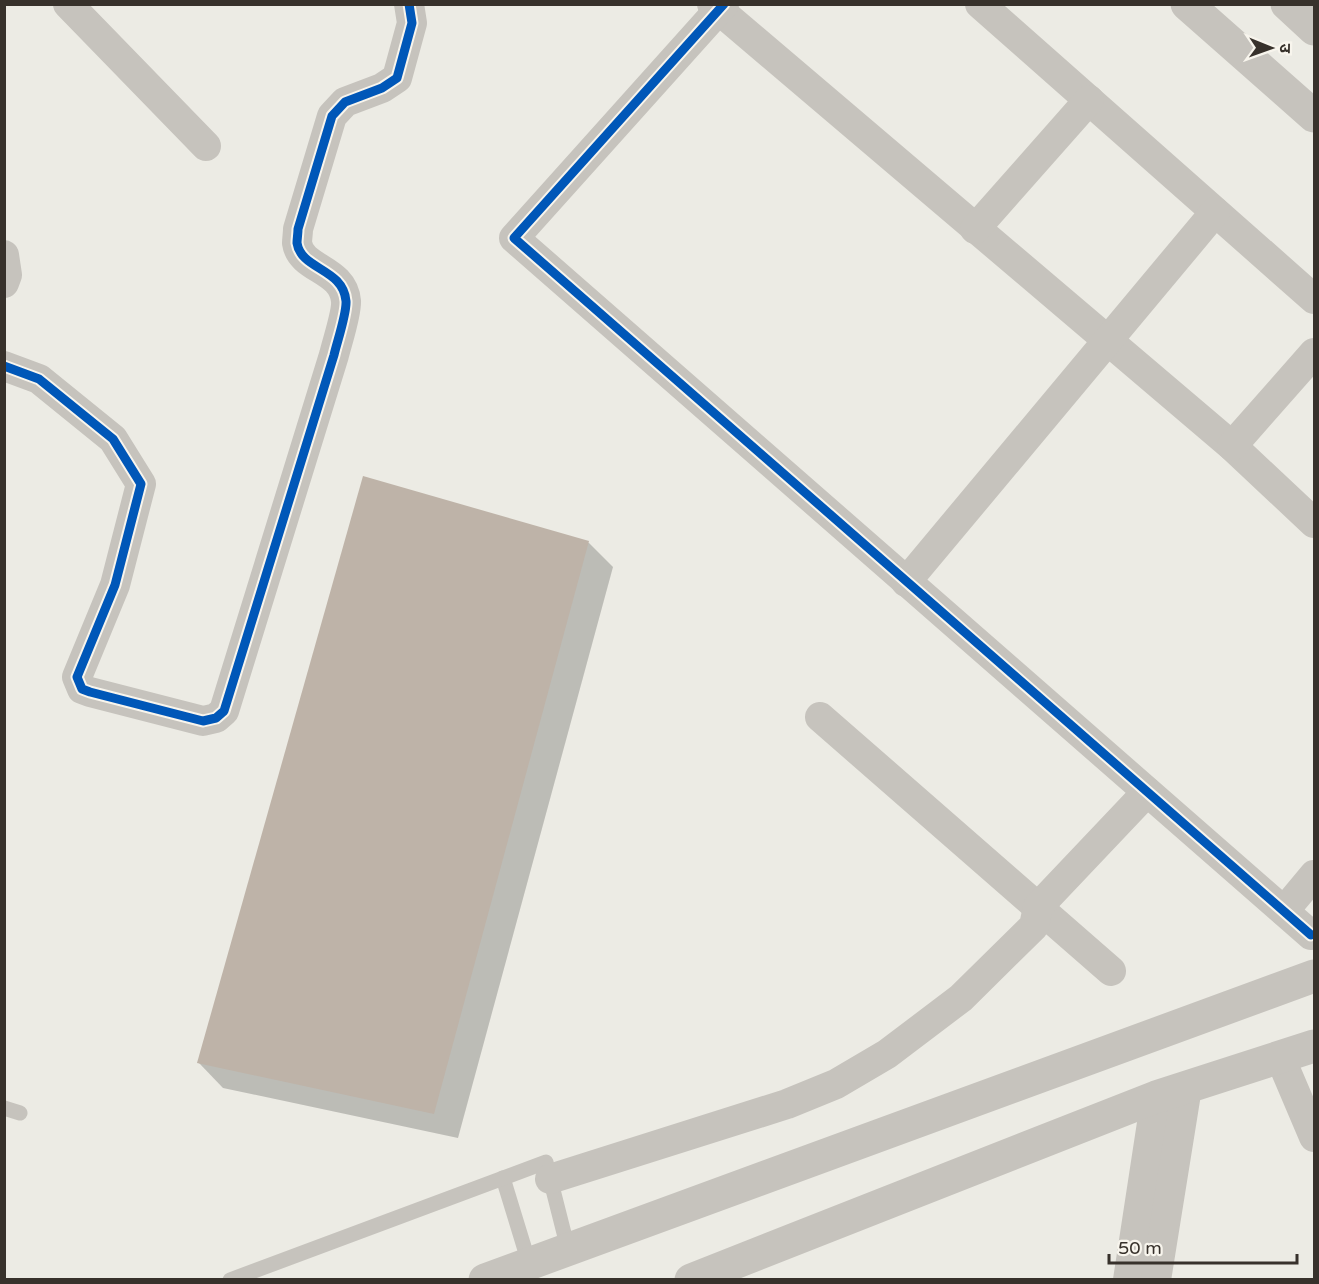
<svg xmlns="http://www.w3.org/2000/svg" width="1319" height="1284" font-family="'Varela Round','Noto Sans Devanagari',sans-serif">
  <rect width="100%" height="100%" fill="#ecebe4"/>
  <polygon fill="#0003" points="364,478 589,543 613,567 458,1138 223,1088 199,1063"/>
  <polygon fill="#beb3a8" points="363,476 589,541 434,1114 197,1063"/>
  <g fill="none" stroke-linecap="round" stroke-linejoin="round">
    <g stroke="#c6c3bd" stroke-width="15">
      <polyline points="4,1108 20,1113"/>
      <polyline points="503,1178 529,1263"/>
      <polyline points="230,1280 546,1162 568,1249"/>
    </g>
    <g stroke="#c6c3bd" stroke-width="30">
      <polyline points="68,4 206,146"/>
      <polyline points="712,4 1232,446 1314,523"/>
      <polyline points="724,4 514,238 1311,935"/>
      <polyline points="980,4 1314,299"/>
      <polyline points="975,229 1089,100"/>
      <polyline points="4,255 7,275 4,283"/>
      <path d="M 4,366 L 39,379 L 113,439 L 141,484 L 115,585 L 77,677 L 82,689 L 90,692 L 203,721 L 216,718 L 224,711 L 334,355 C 337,342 347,313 346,301 C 343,268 301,270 297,243 C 297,239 298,234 298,229 L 332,116 L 345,102 L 382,88 L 397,78 L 412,23 L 409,4"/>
      <polyline points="1232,446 1314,353"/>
      <polyline points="906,582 1215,212"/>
      <polyline points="820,717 1111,971"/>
      <polyline points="1284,911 1314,875"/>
      <polyline points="1280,1057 1314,1137"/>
      <polyline points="550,1179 787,1104 836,1084 887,1054 961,998 1034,926 1038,907 1147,792"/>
      <polyline points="1128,1280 1156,1097"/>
      <polyline points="1156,1280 1187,1087"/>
    </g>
    <g stroke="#c6c3bd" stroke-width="33">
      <polyline points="1187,4 1314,116"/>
      <polyline points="1287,4 1314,29"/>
      <polyline points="485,1280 1314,976"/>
      <polyline points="691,1280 1156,1097 1314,1046"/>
    </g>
    <g stroke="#f8f5ed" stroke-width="13">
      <g id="cycleway">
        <polyline points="724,4 514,238 1311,935"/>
        <path d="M 4,366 L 39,379 L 113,439 L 141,484 L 115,585 L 77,677 L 82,689 L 90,692 L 203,721 L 216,718 L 224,711 L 334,355 C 337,342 347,313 346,301 C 343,268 301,270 297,243 C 297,239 298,234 298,229 L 332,116 L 345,102 L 382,88 L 397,78 L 412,23 L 409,4"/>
      </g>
    </g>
    <use href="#cycleway" stroke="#0057b8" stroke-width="9"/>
  </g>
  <rect width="1319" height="1284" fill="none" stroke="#37312b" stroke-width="12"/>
  <g transform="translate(1271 48) rotate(91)" stroke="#f8f5ed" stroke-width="4.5" paint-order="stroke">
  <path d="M0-4.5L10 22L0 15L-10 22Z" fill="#37312b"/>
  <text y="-9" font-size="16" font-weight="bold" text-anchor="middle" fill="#37312b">उ</text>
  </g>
  <path d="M1109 1254v9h188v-9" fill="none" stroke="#37312b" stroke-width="3"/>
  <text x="1118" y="1254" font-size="18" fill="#37312b" stroke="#f8f5ed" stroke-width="4.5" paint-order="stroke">50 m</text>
</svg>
